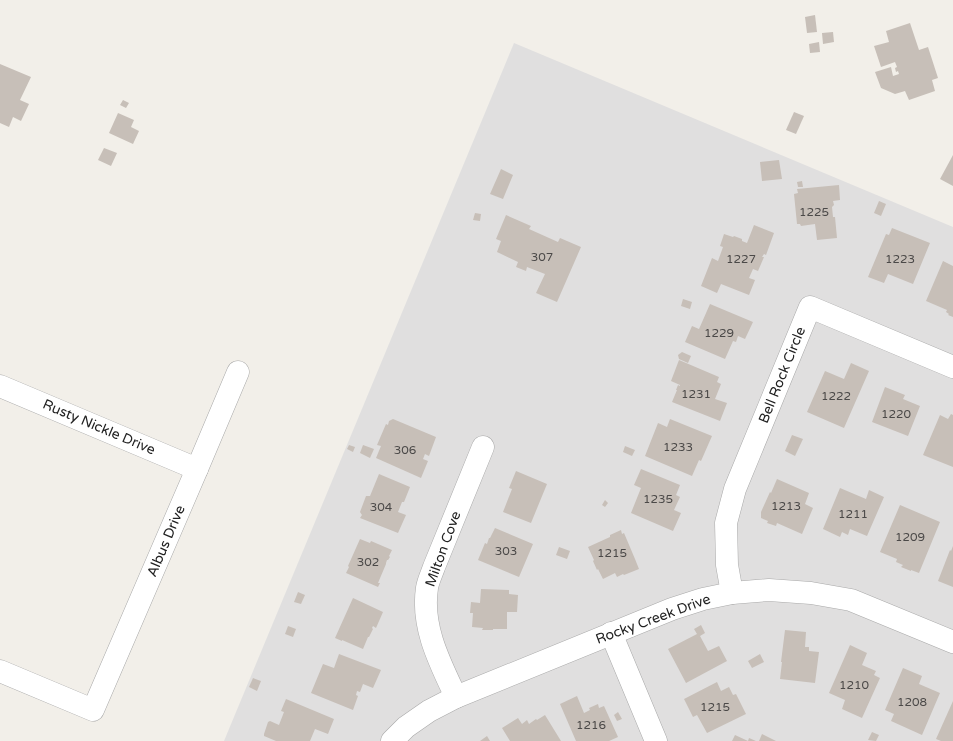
<svg xmlns="http://www.w3.org/2000/svg" width="953" height="741" font-family="'Varela Round',sans-serif">
  <rect width="100%" height="100%" fill="#f2efe9"/>
  <polygon fill="#e0dfdf" points="514,43 953,227 953,741 224,741"/>
  <g fill="#c7bfb8">
    <polygon points="815,15 817,32 807,33 805,17"/>
    <polygon points="910,23 919,50 928,47 938,78 932,80 935,91 909,100 905,91 895,94 881,88 875,72 891,67 893,76 899,74 898,71 896,72 895,68 897,67 895,62 881,67 874,46 889,42 886,31"/>
    <polygon points="833,32 834,42 823,44 822,33"/>
    <polygon points="819,42 820,52 810,53 809,44"/>
    <polygon points="0,64 31,77 20,100 29,104 21,121 13,117 9,127 0,123"/>
    <polygon points="123,100 129,103 126,108 120,105"/>
    <polygon points="794,112 804,116 796,134 786,130"/>
    <polygon points="118,113 134,120 131,127 139,131 133,144 109,133"/>
    <polygon points="104,148 117,153 111,166 98,160"/>
    <polygon points="953,155 953,186 940,179"/>
    <polygon points="779,160 782,179 762,181 760,162"/>
    <polygon points="501,169 513,175 503,199 490,194"/>
    <polygon points="802,181 803,187 798,187 797,182"/>
    <polygon points="839,185 840,200 833,201 834,205 832,207 833,217 835,217 837,238 817,240 815,224 801,226 800,224 797,224 794,194 798,193 797,189"/>
    <polygon points="879,201 886,204 881,216 874,213"/>
    <polygon points="475,213 481,214 480,221 473,220"/>
    <polygon points="506,215 531,226 529,229 558,242 560,238 581,247 557,302 536,293 545,274 527,267 526,271 516,267 518,262 497,252 501,241 496,239"/>
    <polygon points="754,225 774,233 766,255 764,254 762,257 764,257 758,271 753,269 749,278 755,280 749,295 721,284 717,293 701,286 712,258 718,261 723,247 720,246 724,234 733,237 734,236 742,239 742,241 747,243"/>
    <polygon points="892,228 930,243 913,284 888,274 884,283 868,277 886,234 889,235"/>
    <polygon points="943,261 953,266 953,317 948,315 949,314 946,312 947,310 926,301"/>
    <polygon points="683,299 692,302 690,309 681,306"/>
    <polygon points="710,304 753,322 745,339 738,336 736,342 733,341 725,359 685,342 692,326 699,329"/>
    <polygon points="682,352 691,356 688,363 679,359 678,355"/>
    <polygon points="679,360 719,377 717,382 721,384 715,399 727,403 720,421 672,402 677,390 676,390 678,385 680,386 680,385 671,381"/>
    <polygon points="851,363 869,371 844,428 807,412 825,371 844,379"/>
    <polygon points="885,387 905,395 903,399 920,406 908,436 872,422"/>
    <polygon points="951,414 953,415 953,467 923,455 940,415 948,419"/>
    <polygon points="393,419 436,437 429,456 425,454 423,459 428,461 421,478 376,458 381,446 377,445 386,424 388,425 389,421"/>
    <polygon points="670,419 712,436 701,461 699,460 692,476 645,456 658,423 667,427"/>
    <polygon points="792,435 803,439 795,456 785,451"/>
    <polygon points="349,445 355,447 353,452 347,449"/>
    <polygon points="363,445 374,449 370,458 360,453"/>
    <polygon points="625,446 635,450 632,456 623,452"/>
    <polygon points="641,469 680,485 676,495 680,497 674,510 681,513 673,531 631,513 641,488 634,485"/>
    <polygon points="516,471 547,484 531,523 503,512 512,489 509,488"/>
    <polygon points="379,474 410,487 404,502 402,502 398,512 406,515 398,533 360,518 362,515 360,512 366,496 370,496"/>
    <polygon points="777,479 809,493 805,504 813,508 802,534 777,523 776,526 767,523 768,521 761,518 761,512 770,492 771,493"/>
    <polygon points="840,488 866,499 869,490 884,497 867,536 850,529 848,535 842,532 840,537 823,529"/>
    <polygon points="605,500 608,503 605,507 602,505"/>
    <polygon points="900,505 940,522 919,573 911,570 911,571 901,567 903,565 896,562 897,559 880,552"/>
    <polygon points="495,528 533,544 519,577 478,560 485,543 487,544 489,538 490,538"/>
    <polygon points="621,530 622,534 624,533 635,559 639,569 624,575 623,574 617,577 615,573 603,579 598,569 597,570 593,561 594,560 588,547 610,537 610,535"/>
    <polygon points="360,539 370,543 371,541 392,550 389,556 390,557 388,560 387,560 386,563 386,564 378,583 380,583 378,587 346,573 349,567 348,566"/>
    <polygon points="953,546 953,587 938,581 950,550 951,551"/>
    <polygon points="559,547 570,551 567,559 556,555"/>
    <polygon points="481,589 509,590 509,594 518,595 517,612 507,612 507,629 493,629 493,630 482,630 483,628 472,627 473,613 470,613 471,602 480,603"/>
    <polygon points="298,592 305,595 301,604 294,602"/>
    <polygon points="353,598 383,612 376,628 373,626 372,628 373,629 369,637 368,637 363,649 342,640 342,641 335,638"/>
    <polygon points="701,625 705,633 700,636 708,651 719,646 727,661 686,683 668,649 697,634 694,629"/>
    <polygon points="288,626 296,629 293,637 285,634"/>
    <polygon points="785,630 806,632 805,647 809,647 809,651 819,652 815,683 780,679 782,662 781,662"/>
    <polygon points="850,645 867,653 862,665 876,671 874,675 880,678 862,718 842,709 845,700 829,693"/>
    <polygon points="339,654 381,670 373,688 363,684 360,692 357,691 356,695 358,696 353,710 311,693 323,664 334,668"/>
    <polygon points="760,654 764,662 752,668 748,661"/>
    <polygon points="903,668 922,676 919,684 940,693 922,735 891,721 894,714 885,710"/>
    <polygon points="253,678 261,681 257,691 249,687"/>
    <polygon points="717,682 721,691 729,687 733,695 736,694 746,714 707,733 697,715 693,717 684,699"/>
    <polygon points="577,696 584,713 590,710 589,708 598,704 599,708 604,706 618,737 609,741 576,741 560,704"/>
    <polygon points="286,699 334,719 328,734 315,729 310,741 276,741 264,736 264,734 268,722 270,721 279,725 284,712 281,711"/>
    <polygon points="953,701 953,741 941,741 936,739"/>
    <polygon points="618,712 622,719 617,721 614,715"/>
    <polygon points="545,715 561,741 510,741 502,728 518,718 522,724 527,720 529,724 536,719 537,720"/>
    <polygon points="872,732 879,735 876,741 868,740"/>
    <polygon points="762,734 776,741 759,741"/>
    <polygon points="735,735 748,741 749,738 756,741 732,741"/>
    <polygon points="487,736 490,741 480,741"/>
  </g>
  <g fill="none" stroke-linecap="round" stroke-linejoin="round">
    <g stroke="#a9a9a9" stroke-width="23">
      <g id="minor">
        <polyline points="0,386 197,469"/>
        <polyline points="732,593 727,565 726,523 735,489 810,307 953,367"/>
        <polyline points="611,633 656,741"/>
        <polyline points="0,671 93,710 197,469 238,372"/>
        <path d="M 456,697 C 440,663 421,627 427,588 C 428,581 432,573 434,567 L 483,447"/>
        <polyline points="392,741 406,727 429,711 456,697 672,609 703,599 732,593 769,590 811,593 851,600 953,642"/>
      </g>
    </g>
    <use href="#minor" stroke="#fff" stroke-width="22"/>
  </g>
  <g text-anchor="middle" dominant-baseline="central" stroke-width="3.5" stroke-linejoin="round" paint-order="stroke">
    <g font-size="12" fill="#4b4948">
      <text x="814" y="212">1225</text>
      <text x="542" y="257">307</text>
      <text x="741" y="259">1227</text>
      <text x="900" y="259">1223</text>
      <text x="719" y="333">1229</text>
      <text x="696" y="394">1231</text>
      <text x="836" y="396">1222</text>
      <text x="896" y="414">1220</text>
      <text x="678" y="447">1233</text>
      <text x="405" y="450">306</text>
      <text x="658" y="499">1235</text>
      <text x="786" y="506">1213</text>
      <text x="381" y="507">304</text>
      <text x="853" y="514">1211</text>
      <text x="910" y="537">1209</text>
      <text x="506" y="551">303</text>
      <text x="612" y="553">1215</text>
      <text x="368" y="562">302</text>
      <text x="854" y="685">1210</text>
      <text x="912" y="702">1208</text>
      <text x="715" y="707">1215</text>
      <text x="591" y="725">1216</text>
    </g>
    <g font-size="14" fill="#222" stroke="#fff">
      <text transform="translate(782 375) rotate(-68)">Bell Rock Circle</text>
      <text transform="translate(99 427) rotate(23)">Rusty Nickle Drive</text>
      <text transform="translate(166 541) rotate(-67)">Albus Drive</text>
      <text transform="translate(443 549) rotate(-70)">Milton Cove</text>
      <text transform="translate(653 619) rotate(-20)">Rocky Creek Drive</text>
    </g>
  </g>
</svg>
